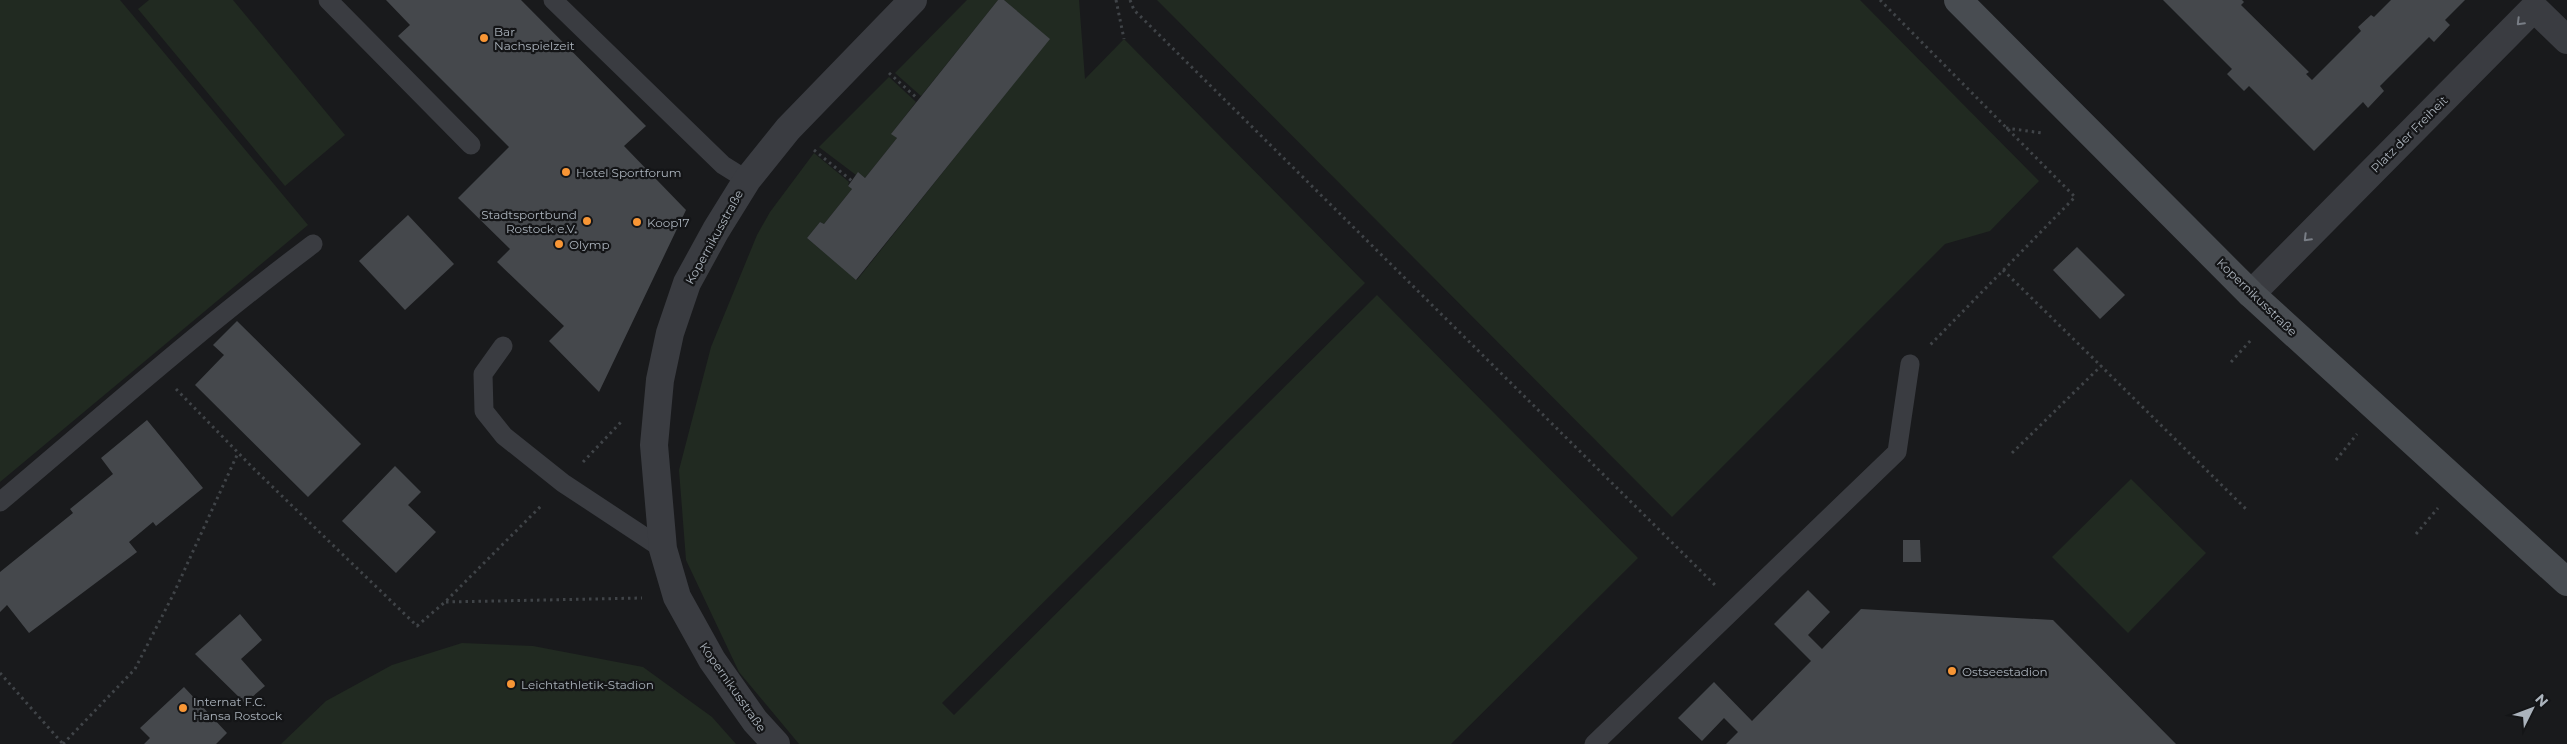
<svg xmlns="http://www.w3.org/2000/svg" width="2567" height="744" font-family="Montserrat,sans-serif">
  <rect width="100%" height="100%" fill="#191a1c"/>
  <g fill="#212a21">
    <polygon points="0,0 120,0 308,225 0,482"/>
    <polygon points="149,0 233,0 345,135 285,186 138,9"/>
    <polygon points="967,0 998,0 921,96 895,73"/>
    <polygon points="1004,0 1079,0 1085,79 1124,39 1365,283 942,703 954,715 1377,295 1638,558 1451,744 799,744 739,672 686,560 679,470 711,347 757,235 770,212 814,153 849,182 848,186 852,189 824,224 820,222 807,238 857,280 1049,39"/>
    <polygon points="1157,0 1860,0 2039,181 1990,231 1945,244 1672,517"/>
    <polygon points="889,77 916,102 892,133 897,138 865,178 859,173 856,175 819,147"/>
    <polygon points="2131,479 2206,553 2128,633 2052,557"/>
    <polygon points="462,643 533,646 643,667 712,717 736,744 281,744 326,701 392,665"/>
  </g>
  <g fill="#45484c">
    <polygon points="386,0 521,0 646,126 624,146 686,210 599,392 549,341 564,326 497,262 510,249 458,198 509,147 398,36 410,25"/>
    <polygon points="998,0 1004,0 1050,39 856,280 807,238 820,222 824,224 852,189 848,186 858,172 865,178 897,138 891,134"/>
    <polygon points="2163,0 2242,0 2244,2 2241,5 2309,72 2306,74 2312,80 2361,31 2358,27 2371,15 2374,17 2391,0 2465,0 2445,20 2450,25 2434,42 2429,37 2380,86 2384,91 2368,108 2363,102 2314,151 2249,86 2244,91 2227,74 2232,69"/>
    <polygon points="408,215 454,264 405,310 359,261"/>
    <polygon points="2077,247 2125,295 2100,319 2053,270"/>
    <polygon points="237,321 361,444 308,497 195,385 224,355 213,345"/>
    <polygon points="147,420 203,488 156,526 153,522 129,542 137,552 29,633 7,605 0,612 0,572 73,513 70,509 113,474 101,458"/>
    <polygon points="395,466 421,492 408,505 436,532 396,573 342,521"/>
    <polygon points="1903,540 1920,540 1921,562 1903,562"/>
    <polygon points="1808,590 1830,612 1808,635 1822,649 1861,609 2053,620 2176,744 1726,744 1738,732 1724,718 1702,741 1678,718 1714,682 1752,721 1811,661 1774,624"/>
    <polygon points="240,614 262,640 241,659 265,686 245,703 195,654"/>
    <polygon points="184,687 227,733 216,744 144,744 150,738 140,728"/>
  </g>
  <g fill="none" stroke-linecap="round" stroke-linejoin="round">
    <g stroke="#404448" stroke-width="3" stroke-dasharray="2.5 4" stroke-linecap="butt">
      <polyline points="1116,0 1124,39"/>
      <polyline points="1130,0 1134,10 1716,586"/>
      <polyline points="1880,0 2075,197 1930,345"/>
      <polyline points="889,73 918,99"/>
      <polyline points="2006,128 2042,133"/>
      <polyline points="814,150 852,181"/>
      <polyline points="2003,270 2101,366"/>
      <polyline points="2231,362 2251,340"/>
      <polyline points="176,389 255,470 417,626 445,602 543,504"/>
      <polyline points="2012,453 2101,366 2248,511"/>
      <polyline points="2336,460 2357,434"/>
      <polyline points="583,462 622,421"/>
      <polyline points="2416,534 2438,508"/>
      <polyline points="446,602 642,598"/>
      <polyline points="0,673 63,744"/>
      <polyline points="63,744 135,669 173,595 238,453"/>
    </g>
    <g stroke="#3a3c41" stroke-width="19">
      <polyline points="328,0 471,145"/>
      <polyline points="553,0 723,165 747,180"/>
      <polyline points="503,346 483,374 484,411 504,436 563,483 663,549"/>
      <path d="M 0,502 C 103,415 205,325 313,244"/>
      <polyline points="1594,744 1897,452 1910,364"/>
    </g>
    <g stroke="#3a3c41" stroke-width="28">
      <polyline points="2251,294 2534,8 2567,40"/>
      <polyline points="776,744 755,721 712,660 677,597 663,549 654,445 660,380 670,333 687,283 716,230 747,180 788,129 913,0"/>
    </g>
    <polyline stroke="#484c51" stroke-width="28" points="1958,0 2251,294 2567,582"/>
  </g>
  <defs><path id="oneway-chevron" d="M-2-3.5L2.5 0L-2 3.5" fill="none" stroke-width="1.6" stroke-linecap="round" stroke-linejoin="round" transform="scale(1.25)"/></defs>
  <g stroke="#787d85">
    <use href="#oneway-chevron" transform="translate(2520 22) rotate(135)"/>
    <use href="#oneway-chevron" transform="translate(2307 238) rotate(135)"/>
  </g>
  <g fill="#f89635" stroke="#141517" stroke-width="2">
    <circle cx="484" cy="38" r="5"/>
    <circle cx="566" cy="172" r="5"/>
    <circle cx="587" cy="221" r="5"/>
    <circle cx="637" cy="222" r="5"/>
    <circle cx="559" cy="244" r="5"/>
    <circle cx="1952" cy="671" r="5"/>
    <circle cx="511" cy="684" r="5"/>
    <circle cx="183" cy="708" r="5"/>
  </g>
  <g text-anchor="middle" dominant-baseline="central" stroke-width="4.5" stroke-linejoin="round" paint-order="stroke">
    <g font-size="12" fill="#abb3bc" stroke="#141517" text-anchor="start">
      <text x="494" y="31">Bar<tspan x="494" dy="14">Nachspielzeit</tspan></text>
      <text x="576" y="172">Hotel Sportforum</text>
      <text x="577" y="214" text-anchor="end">Stadtsportbund<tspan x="577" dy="14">Rostock e.V.</tspan></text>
      <text x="647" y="222">Koop17</text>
      <text x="569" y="244">Olymp</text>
      <text x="1962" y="671">Ostseestadion</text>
      <text x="521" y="684">Leichtathletik-Stadion</text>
      <text x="193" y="701">Internat F.C.<tspan x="193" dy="14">Hansa Rostock</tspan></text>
    </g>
    <g font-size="12" fill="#abb3bc" stroke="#141517">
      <text transform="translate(2409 134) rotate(-45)">Platz der Freiheit</text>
      <text transform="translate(714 237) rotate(-61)">Kopernikusstraße</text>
      <text transform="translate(2257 297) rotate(44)">Kopernikusstraße</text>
      <text transform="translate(733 687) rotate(55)">Kopernikusstraße</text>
    </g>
  </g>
  <g transform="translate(2532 709) rotate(48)" stroke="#141517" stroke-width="4" paint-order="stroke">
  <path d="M0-4L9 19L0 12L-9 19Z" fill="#abb3bc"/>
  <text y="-8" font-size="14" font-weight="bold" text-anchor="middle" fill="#abb3bc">N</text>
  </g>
</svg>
